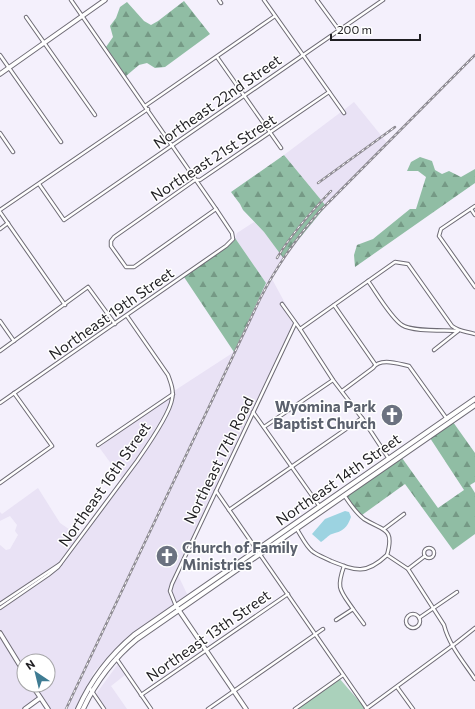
<svg xmlns="http://www.w3.org/2000/svg" width="475" height="709" font-family="Commissioner,sans-serif">
  <defs>
    <pattern id="forest-firs" width="22" height="20" patternUnits="userSpaceOnUse"><rect width="22" height="20" fill="#90bda4"/><path d="M5 1l3.5 6h-7zM16 11l3.5 6h-7z" fill="#759985"/></pattern>
  </defs>
  <rect width="100%" height="100%" fill="#f4f0fc"/>
  <g fill="#e9e2f5">
    <polygon points="354,102 388,144 326,206 284,155 341,112 344,115 346,114 344,110"/>
    <polygon points="254,222 264,232 284,259 272,279 292,316 283,302 280,304 293,324 170,583 169,591 174,605 119,645 94,672 76,709 49,709 34,685 48,685 48,661 24,661 24,669 0,630 0,610 49,577 60,567 150,445 171,409 174,401 174,391 234,352 266,283 235,238 237,233"/>
    <polygon points="171,397 168,407 147,443 122,479 99,447"/>
    <polygon points="38,488 60,523 79,536 59,562 0,602 0,545 6,550 10,549 18,535 15,531 17,525 10,516 0,521 0,512 2,514"/>
    <polygon points="178,575 188,596 177,603 172,591 173,585"/>
    <polygon points="0,636 24,675 24,685 30,685 38,698 22,709 0,709"/>
    <polygon points="118,664 125,675 111,686 127,709 106,709 96,694"/>
  </g>
  <polygon fill="#aad1bb" points="339,678 366,709 298,709"/>
  <g fill="url(#forest-firs)">
    <polygon points="184,1 210,34 165,67 155,68 147,63 139,65 126,76 106,47 113,37 110,26 116,18 120,7 127,2 144,21 151,25 158,21"/>
    <polygon points="284,155 326,206 290,250 284,259 264,232 243,210 240,204 231,192"/>
    <polygon points="420,157 432,161 435,170 442,174 449,171 461,177 475,169 475,183 355,267 354,255 357,245 373,239 410,209 416,209 426,177 418,171 407,171 411,162"/>
    <polygon points="235,238 266,283 234,352 184,277 234,241"/>
    <polygon points="453,422 475,453 475,482 470,485 475,493 475,534 453,550 405,484 362,515 356,509 346,496 402,458 438,508 464,490 430,438"/>
  </g>
  <path fill="#9cd3e1" d="M 345,511 L 349,512 L 351,517 C 347,528 343,531 332,534 C 328,535 325,540 321,542 L 312,534 L 325,519 Z"/>
  <g fill="none" stroke-linecap="round" stroke-linejoin="round">
    <g stroke="#6e6b75" stroke-width="4.5">
      <g id="street">
        <polyline points="219,0 221,3"/>
        <polyline points="264,0 344,113"/>
        <polyline points="317,0 339,30"/>
        <polyline points="26,17 95,115"/>
        <polyline points="0,55 61,142"/>
        <polyline points="217,57 281,148"/>
        <polyline points="145,106 275,16"/>
        <polyline points="0,133 13,152"/>
        <polyline points="39,184 64,220 383,0"/>
        <polyline points="475,206 441,229 439,236 475,287"/>
        <polyline points="216,209 134,267 126,267 111,246 111,241 114,237 195,180 200,180 329,92"/>
        <polyline points="471,209 475,215"/>
        <polyline points="0,210 148,109"/>
        <polyline points="0,212 65,305"/>
        <polyline points="0,229 8,223"/>
        <path d="M 368,281 C 376,292 391,318 402,325 C 413,332 444,330 458,331"/>
        <path d="M 282,304 L 300,329 L 395,262 L 408,264 L 452,326 C 460,332 465,331 475,334"/>
        <polyline points="334,305 375,364"/>
        <polyline points="0,321 14,341"/>
        <polyline points="300,329 333,380 362,418 389,459"/>
        <polyline points="434,350 458,331"/>
        <polyline points="0,351 88,287 115,324"/>
        <path d="M 342,391 L 373,368 C 380,357 399,364 409,366 L 447,419"/>
        <polyline points="0,403 226,246 233,239 232,233 216,209 71,0"/>
        <polyline points="253,412 320,507"/>
        <polyline points="264,427 333,380"/>
        <polyline points="98,445 173,394"/>
        <polyline points="0,483 52,446 14,393"/>
        <polyline points="216,491 367,709"/>
        <path d="M 344,495 C 350,504 355,512 364,519 C 383,531 395,527 387,555 L 408,569 L 444,625 C 449,645 463,661 475,679"/>
        <polyline points="229,510 362,418"/>
        <path d="M 296,528 C 301,535 305,545 312,551 C 317,555 325,558 331,561 C 356,571 366,575 387,555"/>
        <polyline points="384,529 404,514"/>
        <circle cx="429" cy="553" r="5"/>
        <path d="M 344,566 C 336,589 340,590 353,609"/>
        <polyline points="408,569 425,556"/>
        <polyline points="0,604 60,564"/>
        <polyline points="176,606 170,591 172,584 295,324"/>
        <path d="M 0,608 L 48,575 L 58,567 L 137,461 C 146,448 170,414 172,399 C 174,391 171,383 168,375 L 127,316"/>
        <circle cx="413" cy="621" r="7"/>
        <polyline points="419,618 457,592"/>
        <polyline points="336,620 353,609 364,624"/>
        <polyline points="116,658 151,709"/>
        <polyline points="89,687 104,709"/>
        <polyline points="397,687 413,709"/>
        <polyline points="141,695 288,594"/>
        <polyline points="208,709 323,629"/>
        <polyline points="295,709 343,675"/>
        <polyline points="366,709 456,643 475,628"/>
      </g>
    </g>
    <g stroke="#6e6b75" stroke-width="5.5">
      <g id="secondary">
        <polyline points="0,74 105,0"/>
        <polyline points="176,606 246,709"/>
        <polyline points="0,633 24,672"/>
        <polyline points="32,685 48,709"/>
        <polyline points="25,709 40,698"/>
      </g>
    </g>
    <g stroke="#6e6b75" stroke-width="6">
      <g id="primary">
        <path d="M 78,709 C 91,680 109,656 134,635 L 475,399"/>
        <path d="M 83,709 C 96,681 114,658 137,639 L 475,405"/>
      </g>
    </g>
    <use href="#street" stroke="#fff" stroke-width="2.5"/>
    <use href="#secondary" stroke="#fff" stroke-width="3.5"/>
    <use href="#primary" stroke="#fff" stroke-width="4"/>
    <g stroke="#8e8b93" stroke-width="2.5">
      <g id="rail">
        <polyline points="318,183 395,127"/>
        <path d="M 277,258 C 292,233 311,212 331,191"/>
        <path d="M 66,709 L 260,299 C 276,267 295,240 318,213 L 475,55"/>
      </g>
    </g>
    <use href="#rail" stroke="#fff" stroke-width="1" stroke-dasharray="3" stroke-linecap="butt"/>
  </g>
  <defs>
    <g id="church-disc" transform="scale(1.15)"><circle r="9.5" fill="#6b7280" stroke="#fff"/><path d="M-1.2-6h2.4v3.5h3.3v2.4h-3.3V6h-2.4V-.1h-3.3v-2.4h3.3Z" fill="#fff"/></g>
  </defs>
  <g fill-rule="evenodd">
    <use href="#church-disc" x="392" y="415"/>
    <use href="#church-disc" x="167" y="556"/>
  </g>
  <g text-anchor="middle" dominant-baseline="central" stroke-width="3" stroke-linejoin="round" paint-order="stroke">
    <g font-size="15" fill="#1f1e22" stroke="#fff">
      <text transform="translate(217 101) rotate(-35)">Northeast 22nd Street</text>
      <text transform="translate(213 157) rotate(-33)">Northeast 21st Street</text>
      <text transform="translate(111 313) rotate(-35)">Northeast 19th Street</text>
      <text transform="translate(218 460) rotate(-64)">Northeast 17th Road</text>
      <text transform="translate(338 479) rotate(-35)">Northeast 14th Street</text>
      <text transform="translate(104 484) rotate(-55)">Northeast 16th Street</text>
      <text transform="translate(208 635) rotate(-35)">Northeast 13th Street</text>
    </g>
    <g font-size="15" font-weight="bold" fill="#5b616d" stroke="#fff" text-anchor="end">
      <text x="376" y="406">Wyomina Park<tspan x="376" dy="17">Baptist Church</tspan></text>
      <text x="182" y="547" text-anchor="start">Church of Family<tspan x="182" dy="17">Ministries</tspan></text>
    </g>
  </g>
  <g transform="translate(36 673) rotate(325)"><circle r="19" fill="#ffffff" stroke="#a5a5a7"/>
  <path d="M0-3L7 15L0 10L-7 15Z" fill="#3f7c93"/>
  <text y="-6" font-size="11" font-weight="bold" text-anchor="middle" fill="#1f1e22">N</text>
  </g>
  <path d="M331 34v6h89v-6" fill="none" stroke="#1f1e22" stroke-width="2"/>
  <text x="337" y="34" font-size="12" fill="#1f1e22" stroke="#ffffff" stroke-width="3" paint-order="stroke">200 m</text>
</svg>
